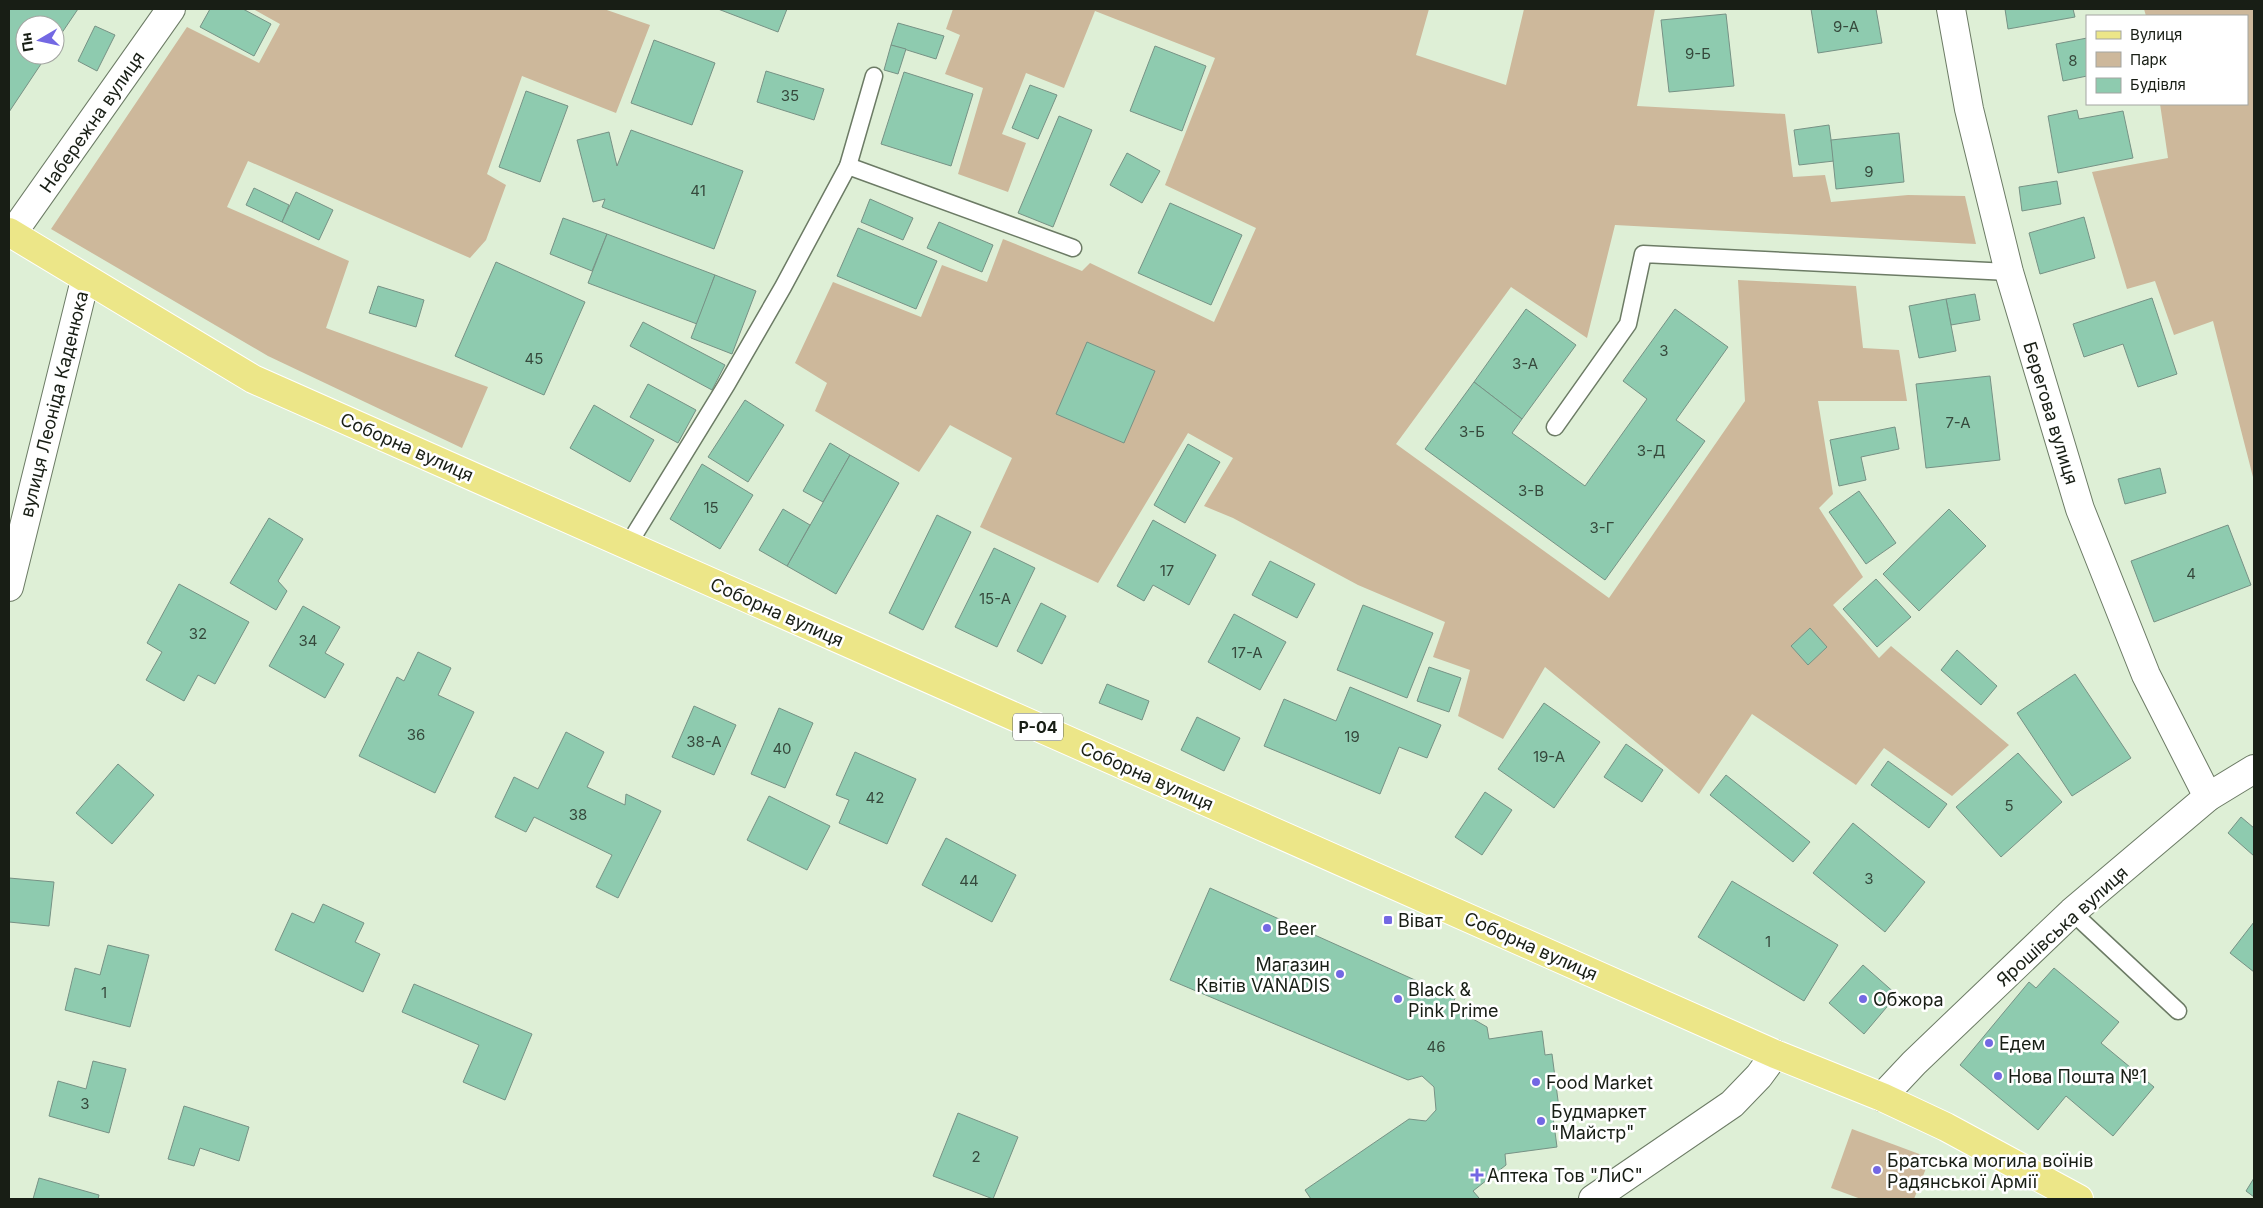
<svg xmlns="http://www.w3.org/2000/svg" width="2263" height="1208" font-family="Inter,sans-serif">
  <rect width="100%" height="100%" fill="#deefd6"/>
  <g fill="#cdb89b">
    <polygon points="253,9 604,9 650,25 616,113 522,76 487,174 506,185 486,240 470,258 248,161 227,207 349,261 326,328 488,387 462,448 268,356 51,229 187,27 259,63 280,24"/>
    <polygon points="953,9 1429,9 1416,55 1506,85 1524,9 1655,9 1637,106 1785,114 1793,177 1825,175 1831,202 1908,195 1965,196 1976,244 1615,225 1587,338 1511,287 1396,444 1609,598 1745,401 1738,280 1856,286 1863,348 1899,350 1907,401 1818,401 1833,494 1819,508 1863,577 1833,605 1879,658 1891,646 2009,745 1952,796 1884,748 1856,785 1752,714 1699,794 1545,667 1503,739 1458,716 1470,670 1433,657 1445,622 1358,585 1233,518 1204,506 1233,458 1188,433 1098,583 980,527 1012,458 950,425 919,472 815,411 827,383 795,363 833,282 921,317 942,265 987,282 1003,239 1082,271 1090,263 1214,322 1256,228 1165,185 1215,58 1095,11 1064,88 1026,73 1002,134 1026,143 1008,192 958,174 983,88 945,74 960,35 946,29"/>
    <polygon points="2144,9 2254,9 2254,481 2213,321 2174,335 2155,281 2127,289 2092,172 2168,158 2160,104 2247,104 2247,16 2146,16"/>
    <polygon points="1852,1129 1930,1158 1914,1199 1861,1199 1831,1188"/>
  </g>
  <g fill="#8ecbaf" stroke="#779285">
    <polygon points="9,9 78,9 55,43 55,25 25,25 25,55 47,55 9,112"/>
    <polygon points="210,9 243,9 271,24 254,56 200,27"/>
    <polygon points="718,9 787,9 778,32"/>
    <polygon points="1811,9 1876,9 1882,43 1818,53"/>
    <polygon points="2005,9 2073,9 2075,17 2008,29"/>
    <polygon points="1726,14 1734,86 1669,92 1661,20"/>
    <polygon points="898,23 944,36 936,59 891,45"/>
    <polygon points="95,26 115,35 97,71 78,61"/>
    <polygon points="2087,38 2087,76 2063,81 2056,44"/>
    <polygon points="654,40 715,63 692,125 631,103"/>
    <polygon points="891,45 906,49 898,74 884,70"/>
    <polygon points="1155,46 1206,66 1182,131 1130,111"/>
    <polygon points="766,71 824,89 814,120 757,102"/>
    <polygon points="904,72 973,94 951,166 881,144"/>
    <polygon points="1030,85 1057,95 1038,139 1012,128"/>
    <polygon points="526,91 568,106 540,182 499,167"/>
    <polygon points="2077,110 2079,119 2123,111 2133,158 2058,173 2048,116"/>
    <polygon points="1059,116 1092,130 1053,227 1018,213"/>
    <polygon points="1829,125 1834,161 1799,165 1794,130"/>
    <polygon points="631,130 743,171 714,249 602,207 605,199 593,202 577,140 609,132 617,166"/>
    <polygon points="1899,133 1904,182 1836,189 1831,140"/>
    <polygon points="1127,153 1160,171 1142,203 1110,185"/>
    <polygon points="2057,181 2061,204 2022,211 2019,187"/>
    <polygon points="254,188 289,205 282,222 246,205"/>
    <polygon points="296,192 333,210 319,240 282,222"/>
    <polygon points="870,199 913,218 903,240 861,222"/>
    <polygon points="1170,203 1242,235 1211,305 1138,273"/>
    <polygon points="2084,217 2095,258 2040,274 2029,233"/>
    <polygon points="563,218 607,234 592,271 550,254"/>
    <polygon points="939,222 993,245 982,272 927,248"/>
    <polygon points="858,228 937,261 916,309 837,276"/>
    <polygon points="607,234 715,275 697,324 588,283"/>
    <polygon points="496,262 585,302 544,395 455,356"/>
    <polygon points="715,275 756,291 732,354 691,338"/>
    <polygon points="378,286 424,300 416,327 369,313"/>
    <polygon points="1975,294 1980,320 1951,325 1946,299"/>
    <polygon points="2152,298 2177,374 2138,387 2123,344 2084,357 2073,324"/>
    <polygon points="1946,299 1956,351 1919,358 1909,306"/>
    <polygon points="1526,309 1576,345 1522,419 1474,382"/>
    <polygon points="1675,309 1728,347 1676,420 1705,441 1605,580 1425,449 1474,382 1522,419 1512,433 1585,486 1647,399 1623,381"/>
    <polygon points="643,322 725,365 712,390 630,346"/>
    <polygon points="1087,342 1155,371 1124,443 1056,414"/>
    <polygon points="1990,376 2000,460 1926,468 1916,384"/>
    <polygon points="648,384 696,410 678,443 630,417"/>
    <polygon points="745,400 784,425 748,482 708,457"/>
    <polygon points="594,405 654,440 630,482 570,448"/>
    <polygon points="1895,427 1899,449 1861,457 1866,480 1839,486 1830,440"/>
    <polygon points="830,443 850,455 823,502 803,491"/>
    <polygon points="1188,444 1220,462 1185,523 1154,505"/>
    <polygon points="850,455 899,483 836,594 787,566"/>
    <polygon points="702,464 753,495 720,549 670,519"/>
    <polygon points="2160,468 2166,493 2125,504 2118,479"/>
    <polygon points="1859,491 1896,543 1866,564 1829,512"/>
    <polygon points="783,509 810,525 787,566 759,550"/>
    <polygon points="1949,509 1986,546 1919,611 1883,574"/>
    <polygon points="937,515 971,532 923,630 889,613"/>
    <polygon points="269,518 303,539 278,581 287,591 276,610 230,583"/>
    <polygon points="1153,520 1216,555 1189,605 1153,585 1144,601 1117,586"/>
    <polygon points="2228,525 2251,585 2154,622 2131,561"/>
    <polygon points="994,548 1035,568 997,647 955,627"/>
    <polygon points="1270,561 1315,584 1297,618 1252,595"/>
    <polygon points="1876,579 1911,617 1877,647 1843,609"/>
    <polygon points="179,584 249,622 215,684 198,675 184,701 146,680 162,652 147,643"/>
    <polygon points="1041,603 1066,616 1042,664 1017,651"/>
    <polygon points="1363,605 1433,633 1407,698 1337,670"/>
    <polygon points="303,606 340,627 325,653 344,664 325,698 269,666"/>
    <polygon points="1234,614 1286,642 1260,690 1208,662"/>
    <polygon points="1810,628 1827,647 1808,665 1791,646"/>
    <polygon points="1957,650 1997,686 1981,705 1941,670"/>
    <polygon points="418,652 451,668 438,695 474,712 435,793 359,756 397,677 404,681"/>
    <polygon points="1429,667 1461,678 1449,712 1417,701"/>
    <polygon points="2075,674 2131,758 2072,796 2017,713"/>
    <polygon points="1107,684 1149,701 1142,720 1099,703"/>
    <polygon points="1350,687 1441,725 1427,758 1399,747 1380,794 1264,746 1284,699 1336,721"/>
    <polygon points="1544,703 1600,742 1554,808 1498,769"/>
    <polygon points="694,706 736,725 714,775 672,757"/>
    <polygon points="779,708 813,723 785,788 751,774"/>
    <polygon points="1197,717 1240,738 1224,771 1181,750"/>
    <polygon points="566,732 604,752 587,787 625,805 626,794 661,811 618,898 596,887 612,855 534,817 526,832 495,817 514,777 538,789"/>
    <polygon points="1626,744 1663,770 1642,802 1604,777"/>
    <polygon points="855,752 916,779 887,844 839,823 849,800 836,795"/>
    <polygon points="2018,753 2062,802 2001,857 1956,807"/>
    <polygon points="1888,761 1947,804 1929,828 1871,785"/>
    <polygon points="118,764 154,795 112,844 76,813"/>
    <polygon points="1726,775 1810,842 1793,862 1710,795"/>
    <polygon points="1485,792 1512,810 1482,855 1455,837"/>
    <polygon points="769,796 830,826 807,870 747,840"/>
    <polygon points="2241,817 2254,828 2254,856 2228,833"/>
    <polygon points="1853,823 1925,882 1885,932 1813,873"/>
    <polygon points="946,838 1016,875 992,922 922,885"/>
    <polygon points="9,878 54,882 49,926 9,922"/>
    <polygon points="1732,881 1838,945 1804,1001 1698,937"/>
    <polygon points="1210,888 1455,998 1452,1007 1487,1027 1489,1039 1542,1031 1545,1055 1552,1054 1560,1116 1553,1117 1557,1147 1505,1154 1506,1165 1473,1191 1479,1198 1477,1199 1311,1199 1305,1190 1409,1119 1426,1121 1436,1110 1434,1087 1422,1076 1408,1080 1170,980"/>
    <polygon points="323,904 364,923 355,942 380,954 363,992 275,950 292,913 314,923"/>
    <polygon points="2254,922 2254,972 2230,953"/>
    <polygon points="108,945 149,955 130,1027 65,1010 75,968 100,975"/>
    <polygon points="1863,965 1897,995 1864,1034 1829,1003"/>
    <polygon points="2054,968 2119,1022 2101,1043 2154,1087 2113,1136 2066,1096 2038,1130 1960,1065 2029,982 2036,988"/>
    <polygon points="414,984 532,1034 505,1100 463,1082 479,1045 402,1012"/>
    <polygon points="93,1061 126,1069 109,1133 49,1116 58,1081 86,1089"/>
    <polygon points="184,1106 249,1127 239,1161 200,1148 194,1166 168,1159"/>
    <polygon points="958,1113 1018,1137 993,1199 933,1176"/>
    <polygon points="39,1178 99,1195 98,1199 33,1199"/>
    <polygon points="2254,1178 2254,1197 2246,1191"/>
  </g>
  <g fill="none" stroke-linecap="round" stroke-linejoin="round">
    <g stroke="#6c7b65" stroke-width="19">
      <g id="service">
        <polyline points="848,166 1073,248"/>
        <polyline points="1555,427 1628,324 1643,254 2009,272"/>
        <polyline points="628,545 727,384 783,287 848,166 874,76"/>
        <polyline points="2072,912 2178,1011"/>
      </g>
    </g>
    <g stroke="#6c7b65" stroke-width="30">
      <g id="minor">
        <polyline points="1951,9 1969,109 2009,272 2080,509 2146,675 2208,797"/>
        <polyline points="12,234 171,9"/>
        <polyline points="9,587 85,280"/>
        <polyline points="1882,1097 1914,1063 2072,912 2208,797 2254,769"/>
      </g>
    </g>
    <g stroke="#6c7b65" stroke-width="30">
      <polyline id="tertiary" points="1593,1199 1732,1104 1759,1076 1775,1054"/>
    </g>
    <g stroke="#fff" stroke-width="30">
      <polyline id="primary" points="9,232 253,379 1775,1054 1882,1097 1946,1127 2079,1199"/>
    </g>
    <use href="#service" stroke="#fff" stroke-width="16"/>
    <use href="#minor" stroke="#fff" stroke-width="28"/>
    <use href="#tertiary" stroke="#fff" stroke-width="28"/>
    <use href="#primary" stroke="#ece688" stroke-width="28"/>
  </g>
  <g fill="#7368e3" stroke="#fff" stroke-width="2">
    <rect x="1383" y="915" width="10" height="10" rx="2.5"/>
    <circle cx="1267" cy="928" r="5"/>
    <circle cx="1340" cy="974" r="5"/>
    <circle cx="1398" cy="999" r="5"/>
    <circle cx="1863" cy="999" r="5"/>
    <circle cx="1989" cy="1043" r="5"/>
    <circle cx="1998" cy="1076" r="5"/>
    <circle cx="1536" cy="1082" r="5"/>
    <circle cx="1541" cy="1121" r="5"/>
    <circle cx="1877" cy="1170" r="5"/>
    <path d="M1474.5 1167.5h5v5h5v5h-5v5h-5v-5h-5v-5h5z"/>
  </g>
  <g text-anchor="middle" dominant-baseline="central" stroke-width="5" stroke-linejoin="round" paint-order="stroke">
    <g font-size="15" fill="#36493c">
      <text x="1846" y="26">9-А</text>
      <text x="1698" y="53">9-Б</text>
      <text x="2073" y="60">8</text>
      <text x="790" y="95">35</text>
      <text x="1869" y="171">9</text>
      <text x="698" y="190">41</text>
      <text x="1664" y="350">3</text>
      <text x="534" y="358">45</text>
      <text x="1525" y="363">3-А</text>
      <text x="1958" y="422">7-А</text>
      <text x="1472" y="431">3-Б</text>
      <text x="1651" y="450">3-Д</text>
      <text x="1531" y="490">3-В</text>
      <text x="711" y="507">15</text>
      <text x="1602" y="527">3-Г</text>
      <text x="1167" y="570">17</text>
      <text x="2191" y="573">4</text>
      <text x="995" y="598">15-А</text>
      <text x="198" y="633">32</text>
      <text x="308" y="640">34</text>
      <text x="1247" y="652">17-А</text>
      <text x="416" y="734">36</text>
      <text x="1352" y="736">19</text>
      <text x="704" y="741">38-А</text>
      <text x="782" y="748">40</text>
      <text x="1549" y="756">19-А</text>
      <text x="875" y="797">42</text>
      <text x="2009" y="805">5</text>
      <text x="578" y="814">38</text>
      <text x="1869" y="878">3</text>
      <text x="969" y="880">44</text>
      <text x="1768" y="941">1</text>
      <text x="104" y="992">1</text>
      <text x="1436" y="1046">46</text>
      <text x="85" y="1103">3</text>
      <text x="976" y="1156">2</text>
    </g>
    <rect fill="#fff" stroke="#5d625b" stroke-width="1" x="1013" y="713.5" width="50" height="27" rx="4"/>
    <g font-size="16" font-weight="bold" fill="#181e15">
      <text x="1038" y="727">Р-04</text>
    </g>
    <g font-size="18" fill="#181e15" stroke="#fff">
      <text transform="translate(92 122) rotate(-55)">Набережна вулиця</text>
      <text transform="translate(54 404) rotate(-76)">вулиця Леоніда Каденюка</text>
      <text transform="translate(2051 413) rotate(73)">Берегова вулиця</text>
      <text transform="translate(407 447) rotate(24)">Соборна вулиця</text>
      <text transform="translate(777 612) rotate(24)">Соборна вулиця</text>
      <text transform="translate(1147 776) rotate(24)">Соборна вулиця</text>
      <text transform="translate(2062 926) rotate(-42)">Ярошівська вулиця</text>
      <text transform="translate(1531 946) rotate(24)">Соборна вулиця</text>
    </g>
    <g font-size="18" fill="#181e15" stroke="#fff" text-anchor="start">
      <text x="1398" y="920">Віват</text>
      <text x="1277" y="928">Beer</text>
      <text x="1330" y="964" text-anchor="end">Магазин<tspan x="1330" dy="21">Квітів VANADIS</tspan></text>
      <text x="1408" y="989">Black &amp;<tspan x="1408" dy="21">Pink Prime</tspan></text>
      <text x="1873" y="999">Обжора</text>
      <text x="1999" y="1043">Едем</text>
      <text x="2008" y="1076">Нова Пошта №1</text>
      <text x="1546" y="1082">Food Market</text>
      <text x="1551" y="1111">Будмаркет<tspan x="1551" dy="21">"Майстр"</tspan></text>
      <text x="1887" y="1160">Братська могила воїнів<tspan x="1887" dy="21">Радянської Армії</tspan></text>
      <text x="1487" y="1175">Аптека Тов "ЛиС"</text>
    </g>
  </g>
  <rect width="2263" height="1208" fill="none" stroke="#181e15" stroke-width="20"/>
  <rect x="2086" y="15" width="162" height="90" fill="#ffffff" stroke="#a3a5a1"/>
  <rect x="2096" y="31" width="25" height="8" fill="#ece688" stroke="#a3a5a1"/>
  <text x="2130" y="40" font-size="15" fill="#181e15">Вулиця</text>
  <rect x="2096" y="52" width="25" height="15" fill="#cdb89b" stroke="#a3a5a1"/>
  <text x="2130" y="65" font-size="15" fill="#181e15">Парк</text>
  <rect x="2096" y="78" width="25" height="15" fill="#8ecbaf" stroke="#a3a5a1"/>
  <text x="2130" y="90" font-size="15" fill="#181e15">Будівля</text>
  <g transform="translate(40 40) rotate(261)"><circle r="24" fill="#ffffff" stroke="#a3a5a1"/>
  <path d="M0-4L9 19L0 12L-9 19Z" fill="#7368e3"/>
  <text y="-8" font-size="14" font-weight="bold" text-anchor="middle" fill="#181e15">Пн</text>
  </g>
</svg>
